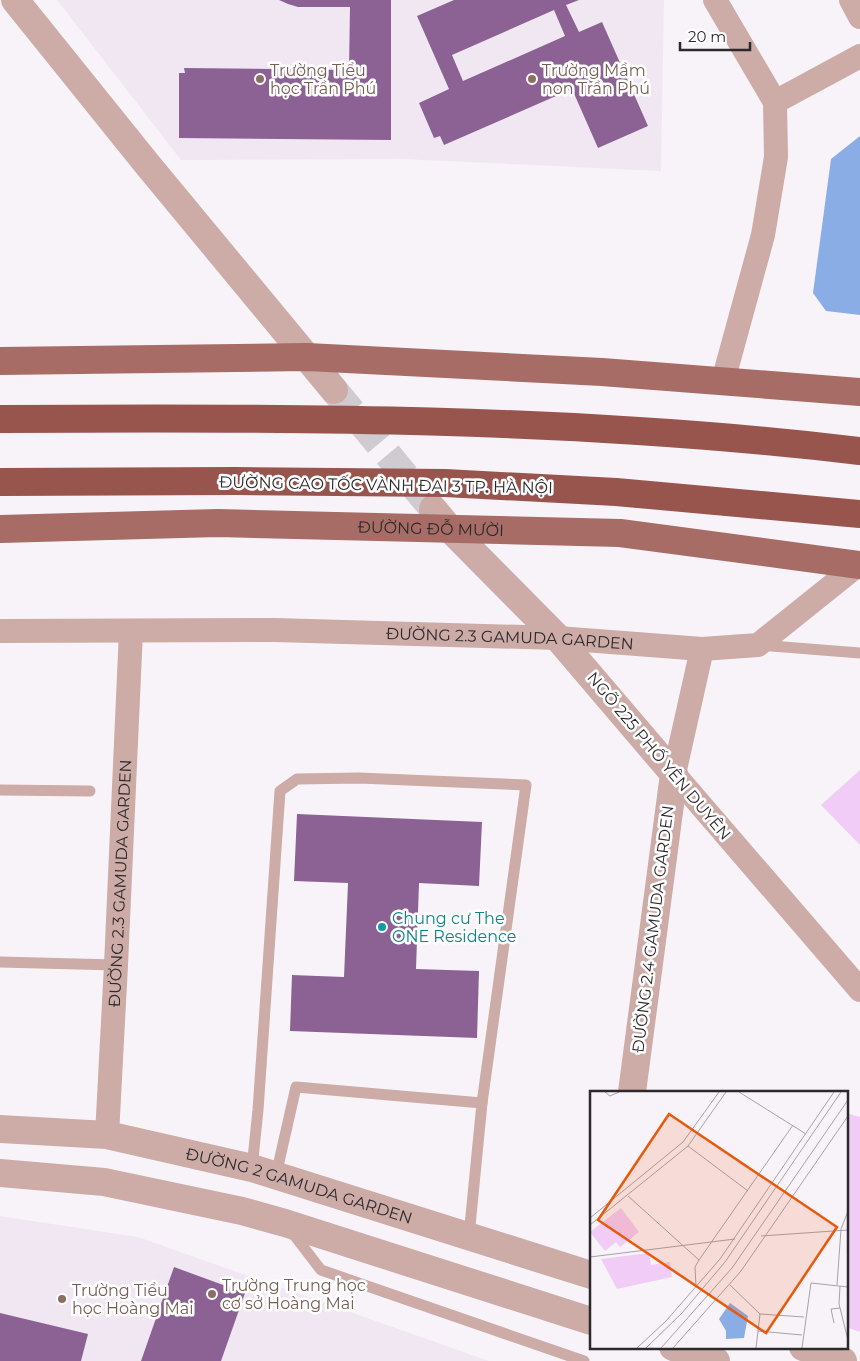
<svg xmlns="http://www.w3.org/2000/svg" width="860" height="1361" font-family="Montserrat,sans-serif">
  <rect width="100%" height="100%" fill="#f8f3f9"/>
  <g fill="#f1e7f3">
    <polygon points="57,0 664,0 661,171 401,159 181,160"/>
    <polygon points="0,1216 138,1237 489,1361 0,1361"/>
  </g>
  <g fill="#f1ccf7">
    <polygon points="860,770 860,845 821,805"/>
    <polygon points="846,1113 860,1117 860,1332 846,1327"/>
  </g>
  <polygon fill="#8bade5" points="860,136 860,315 826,311 813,293 831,159"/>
  <g fill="#8c6193" fill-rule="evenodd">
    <polygon points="279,0 391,0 391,140 179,138 179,73 185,73 184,68 349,70 350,7 298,7 288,4"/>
    <path d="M 454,0 L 579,0 L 566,5 L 579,32 L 602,22 L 648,126 L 598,148 L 572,89 L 444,145 L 440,136 L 434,138 L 419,103 L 449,89 L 417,16 ZM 554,10 L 565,36 L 463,81 L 452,55 Z"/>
    <polygon points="297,814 482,822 479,886 419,883 416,969 479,971 477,1038 290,1031 292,975 344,977 348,883 294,881"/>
    <polygon points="174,1267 245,1293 221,1361 141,1361"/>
    <polygon points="0,1313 88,1334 81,1361 0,1361"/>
  </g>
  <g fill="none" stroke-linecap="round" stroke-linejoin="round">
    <polyline stroke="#cfcbd0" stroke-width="28" stroke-dasharray="28 14" stroke-linecap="butt" points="334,390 433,509"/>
    <g stroke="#cdaba6" stroke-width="11">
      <polyline points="760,645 860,653"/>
      <polyline points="0,790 90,791"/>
      <polyline points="0,962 116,965"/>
      <polyline points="252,1168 258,1110 280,791 297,779 359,778 526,785 482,1103"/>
      <polyline points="276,1175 296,1087 482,1103 469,1236"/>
      <polyline points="291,1231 321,1270 584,1361"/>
    </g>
    <g stroke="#cdaba6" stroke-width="24">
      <polyline points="715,0 775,102 776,157 763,235 723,381"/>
      <polyline points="851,0 860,17"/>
      <polyline points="775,102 860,56"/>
      <path id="s1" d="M 0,631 L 275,630 L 558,638 L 702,649 L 758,645 L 859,564"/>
      <polyline points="702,649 674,774 860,990"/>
      <path id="s2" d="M 107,1135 L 116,965 L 131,631"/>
    </g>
    <g stroke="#cdaba6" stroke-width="28">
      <polyline points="15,0 147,164 334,390"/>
      <polyline points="433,509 449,528 558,638 674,774 632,1092"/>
      <path id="s3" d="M 0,1129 L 107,1135 L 252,1168 L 591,1275"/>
      <polyline points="0,1173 104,1182 242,1211 285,1223 591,1321"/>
      <polyline points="673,1347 716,1361"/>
      <polyline points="803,1347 843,1361"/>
    </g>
    <g stroke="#a66c65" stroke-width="28">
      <polyline points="0,361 307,357 602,372 860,392"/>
      <path id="s4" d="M 0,529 L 218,523 L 620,533 L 860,565"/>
    </g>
    <g stroke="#97554e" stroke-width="28">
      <path d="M 0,419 C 287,417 575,417 860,451"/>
      <polyline points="0,482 235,481 445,483 616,492 860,514"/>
    </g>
  </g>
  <g fill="#8d6e63" stroke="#fff" stroke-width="2">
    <circle cx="260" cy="79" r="5"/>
    <circle cx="532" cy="79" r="5"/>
    <circle cx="212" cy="1294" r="5"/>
    <circle cx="62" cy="1299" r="5"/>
  </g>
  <circle fill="#0f9aa8" stroke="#fff" stroke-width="2" cx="382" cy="927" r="5"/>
  <g text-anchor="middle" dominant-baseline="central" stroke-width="5" stroke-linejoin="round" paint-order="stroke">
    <g font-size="16" fill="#785e54" stroke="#fff" text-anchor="start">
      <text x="270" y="70">Trường Tiểu<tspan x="270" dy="18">học Trần Phú</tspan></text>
      <text x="542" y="70">Trường Mầm<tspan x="542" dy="18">non Trần Phú</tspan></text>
      <text x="222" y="1285">Trường Trung học<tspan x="222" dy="18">cơ sở Hoàng Mai</tspan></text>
      <text x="72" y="1290">Trường Tiểu<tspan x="72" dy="18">học Hoàng Mai</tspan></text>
    </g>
    <g font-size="16" fill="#2b292c" stroke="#fff">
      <text transform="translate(386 485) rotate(1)">ĐƯỜNG CAO TỐC VÀNH ĐAI 3 TP. HÀ NỘI</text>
      <text stroke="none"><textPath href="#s4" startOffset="431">ĐƯỜNG ĐỖ MƯỜI</textPath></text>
      <text stroke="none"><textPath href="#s1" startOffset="510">ĐƯỜNG 2.3 GAMUDA GARDEN</textPath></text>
      <text transform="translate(659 756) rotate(50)">NGÕ 225 PHỐ YÊN DUYÊN</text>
      <text stroke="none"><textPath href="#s2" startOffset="252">ĐƯỜNG 2.3 GAMUDA GARDEN</textPath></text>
      <text transform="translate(653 929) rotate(-83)">ĐƯỜNG 2.4 GAMUDA GARDEN</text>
      <text stroke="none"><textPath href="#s3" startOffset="306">ĐƯỜNG 2 GAMUDA GARDEN</textPath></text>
    </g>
    <g font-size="16" fill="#0d838f" stroke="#fff" text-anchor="start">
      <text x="392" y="918">Chung cư The<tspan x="392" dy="18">ONE Residence</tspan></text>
    </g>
  </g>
  <g transform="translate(590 1091)">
    <rect width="258" height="258" fill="#f8f3f9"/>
    <path d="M 31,117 L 49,141 L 30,156 L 26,151 L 15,160 L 0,141 ZM 59,162 L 61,174 L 80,171 L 82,186 L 27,198 L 11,168 Z" fill="#f1ccf7"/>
    <path d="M 140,212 L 158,225 L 154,247 L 136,248 L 136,240 L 129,228 Z" fill="#8bade5"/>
    <path fill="none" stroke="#a6a2a7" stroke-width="1" d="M 15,1 L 20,5 L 29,1M 149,1 L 216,43M 98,55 L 158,100M 38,105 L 109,169M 0,127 L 93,51 L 129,1M 0,134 L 98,55 L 136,1M 171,145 L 258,139M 0,166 L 145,148M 140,194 L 170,223 L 214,226M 247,194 L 251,138 L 258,120M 106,195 L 105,176 L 109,169 L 203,34M 250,195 L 249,213 L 258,249M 244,232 L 241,218 L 250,217M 168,240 L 212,244M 47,257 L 76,230 L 130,168 L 244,1M 56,257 L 92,222 L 135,171 L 251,1M 71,257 L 142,177 L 258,9M 83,257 L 151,180 L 258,25M 166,257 L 170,223M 212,257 L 221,192 L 258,196"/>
    <path fill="#e8590c" fill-opacity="0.15" stroke="#e8590c" stroke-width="2.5" d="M 79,23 L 247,136 L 176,242 L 8,129 Z"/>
    <rect width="258" height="258" fill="none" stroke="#2b292c" stroke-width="2.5"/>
  </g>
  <path d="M680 42v8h70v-8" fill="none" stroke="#2b292c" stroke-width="2.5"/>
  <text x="688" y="42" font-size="15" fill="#2b292c" stroke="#ffffff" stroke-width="4" paint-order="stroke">20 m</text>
</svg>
